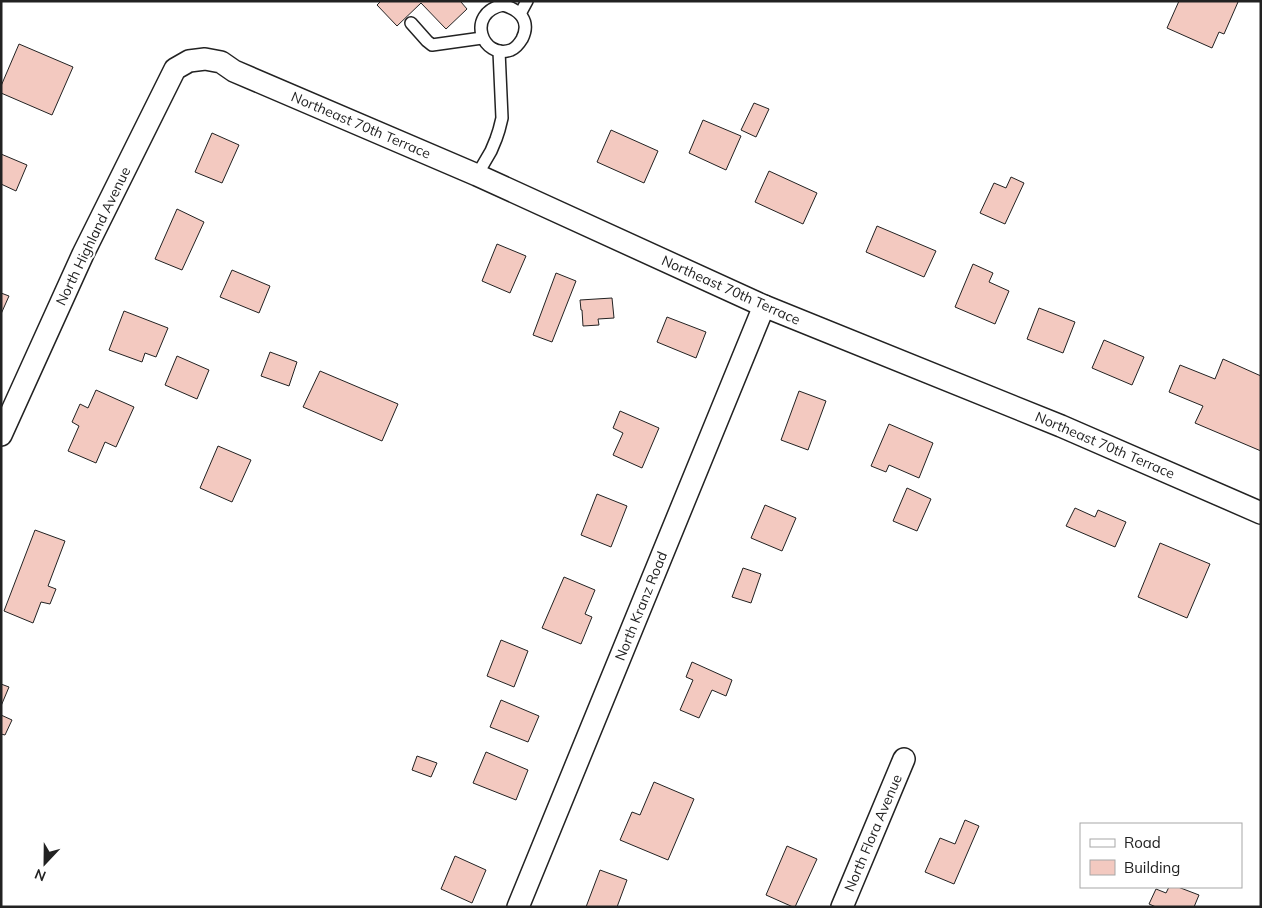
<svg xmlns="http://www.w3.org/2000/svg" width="1262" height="908" font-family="Mulish,sans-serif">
  <rect width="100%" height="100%" fill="#fff"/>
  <g fill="#f3c9c0" stroke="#222">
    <polygon points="381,1 462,1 461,2 467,9 446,29 421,3 397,26 377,5"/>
    <polygon points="1179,1 1236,1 1238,2 1224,34 1219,32 1212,48 1167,28"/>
    <polygon points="19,44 73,67 52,115 1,93 1,86"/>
    <polygon points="754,103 769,109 756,137 741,130"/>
    <polygon points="703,120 741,136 726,170 689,153"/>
    <polygon points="611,130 658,151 644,183 597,162"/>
    <polygon points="212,133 239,145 222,183 195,172"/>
    <polygon points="1,154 27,165 16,191 1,184"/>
    <polygon points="769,171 817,193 803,224 755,202"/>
    <polygon points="1011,177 1024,183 1005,224 980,213 994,183 1006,188"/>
    <polygon points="177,209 204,222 182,270 155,259"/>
    <polygon points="877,226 936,251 924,277 866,252"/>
    <polygon points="497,244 526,256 510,293 482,281"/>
    <polygon points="973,264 993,273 989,282 1009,291 995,324 955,307"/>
    <polygon points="232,270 270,286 259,313 220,297"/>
    <polygon points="556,273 576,281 552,342 533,335"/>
    <polygon points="1,293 9,296 1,314"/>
    <polygon points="612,298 614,318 598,319 599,325 583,326 582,310 581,310 580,300"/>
    <polygon points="1039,308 1075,322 1063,353 1027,339"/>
    <polygon points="124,311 168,328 156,357 145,353 142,362 109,350"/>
    <polygon points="667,317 706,332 696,358 657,342"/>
    <polygon points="1104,340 1144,357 1132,385 1092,368"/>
    <polygon points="270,352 297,362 289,386 261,376"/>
    <polygon points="177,356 209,370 197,399 165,385"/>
    <polygon points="1223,359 1261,376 1261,451 1195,423 1203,406 1169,392 1180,365 1215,379"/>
    <polygon points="320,371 398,404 382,441 303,407"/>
    <polygon points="96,390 134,407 116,447 105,442 96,463 68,451 79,426 72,422 80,404 88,408"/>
    <polygon points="799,391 826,401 808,450 781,440"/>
    <polygon points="620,411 659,428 642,468 613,455 623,433 613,428"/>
    <polygon points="889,424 933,443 919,478 889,465 886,472 871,466"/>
    <polygon points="218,446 251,460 232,502 200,488"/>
    <polygon points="907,488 931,499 917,531 893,521"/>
    <polygon points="597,494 627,506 611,547 581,535"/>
    <polygon points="765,505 796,518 782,551 751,538"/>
    <polygon points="1075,508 1095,517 1098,510 1126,522 1115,547 1066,526"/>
    <polygon points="35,530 65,541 48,586 56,589 50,604 41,602 33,623 4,611"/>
    <polygon points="1160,543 1210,564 1187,618 1138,597"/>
    <polygon points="743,568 761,574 751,603 732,597"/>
    <polygon points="564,577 595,590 585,614 592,617 581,644 542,628"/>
    <polygon points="501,640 528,651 514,687 487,676"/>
    <polygon points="692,662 732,680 726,696 712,690 699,718 680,710 693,680 686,677"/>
    <polygon points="1,684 9,687 1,706"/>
    <polygon points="501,700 539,716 528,742 490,727"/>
    <polygon points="1,715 12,720 5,735 1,734"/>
    <polygon points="486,752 528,770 516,800 473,783"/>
    <polygon points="417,756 437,763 431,777 412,770"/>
    <polygon points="654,782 694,799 668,860 620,840 632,812 640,815"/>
    <polygon points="965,820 979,826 954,884 925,872 940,838 955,844"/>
    <polygon points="787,846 817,859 795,907 793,907 766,895"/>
    <polygon points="455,856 486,870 472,903 441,889"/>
    <polygon points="600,870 627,880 617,907 586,907"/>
    <polygon points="1169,887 1178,887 1199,895 1194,907 1156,907 1149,904 1156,889 1166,893"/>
  </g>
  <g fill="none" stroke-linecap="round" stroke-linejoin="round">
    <g stroke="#222" stroke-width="14">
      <g id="lane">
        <path d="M 503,5 C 520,10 531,21 522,39 C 519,44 516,48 511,50 C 482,60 465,13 503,5 Z"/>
        <polyline points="520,14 527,1"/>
        <polyline points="411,23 427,41 432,45 482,38"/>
        <polyline points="477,175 491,151 496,139 499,130 502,118 499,51"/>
      </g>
    </g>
    <g stroke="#222" stroke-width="24">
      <g id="street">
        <polyline points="1,435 83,254 175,69 189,61 205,59 221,62 234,71 477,175 764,306 1061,426 1261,513"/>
        <polyline points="518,907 764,306"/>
        <polyline points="842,907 904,759"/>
      </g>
    </g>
    <use href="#lane" stroke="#fff" stroke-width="11"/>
    <use href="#street" stroke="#fff" stroke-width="21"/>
  </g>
  <g text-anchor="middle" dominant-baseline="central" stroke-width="4" stroke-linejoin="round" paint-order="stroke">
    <g font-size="14" fill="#222" stroke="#fff">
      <text transform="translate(361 125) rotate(23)">Northeast 70th Terrace</text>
      <text transform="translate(93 236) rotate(-64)">North Highland Avenue</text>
      <text transform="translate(731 290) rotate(24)">Northeast 70th Terrace</text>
      <text transform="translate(1105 445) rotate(23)">Northeast 70th Terrace</text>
      <text transform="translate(641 606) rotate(-68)">North Kranz Road</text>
      <text transform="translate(873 833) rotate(-67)">North Flora Avenue</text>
    </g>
  </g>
  <rect width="1262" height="908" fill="none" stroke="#222222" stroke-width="5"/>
  <rect x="1080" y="823" width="162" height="65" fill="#ffffff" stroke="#a7a7a7"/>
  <rect x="1090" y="839" width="25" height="8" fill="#ffffff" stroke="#a7a7a7"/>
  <text x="1124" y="848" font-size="15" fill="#222222">Road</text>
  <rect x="1090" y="860" width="25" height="15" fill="#f3c9c0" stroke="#a7a7a7"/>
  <text x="1124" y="873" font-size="15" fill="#222222">Building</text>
  <g transform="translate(45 863) rotate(202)" stroke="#ffffff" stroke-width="4" paint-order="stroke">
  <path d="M0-4L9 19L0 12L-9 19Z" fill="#222222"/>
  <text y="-8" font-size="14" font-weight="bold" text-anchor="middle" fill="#222222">N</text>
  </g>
</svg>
